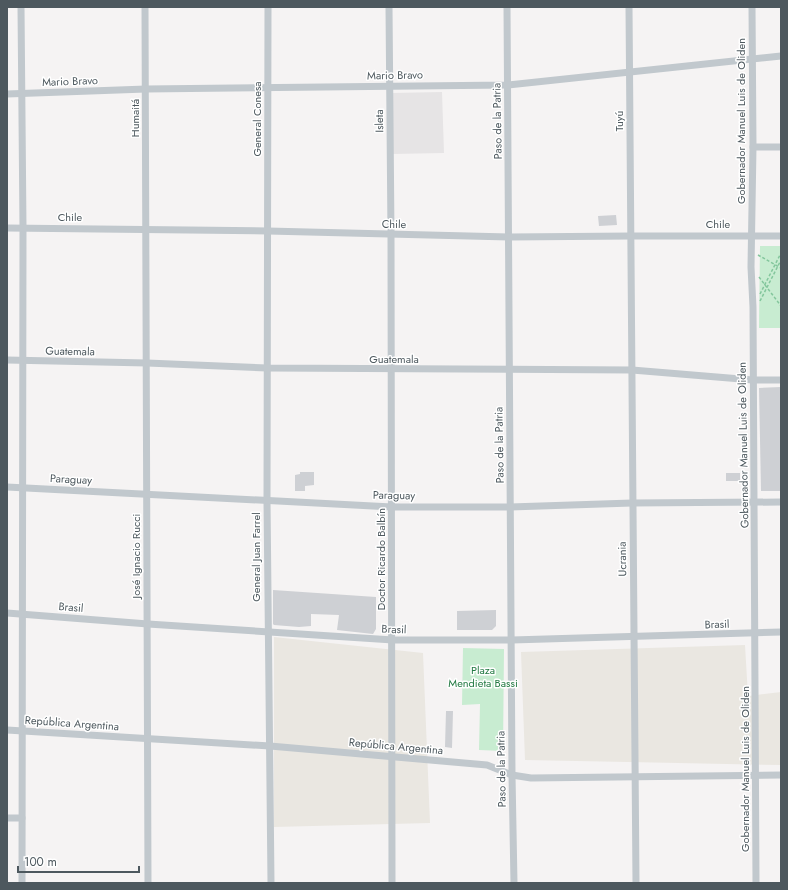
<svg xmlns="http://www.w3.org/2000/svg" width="788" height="890" font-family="Jost,sans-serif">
  <rect width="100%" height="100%" fill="#f5f3f3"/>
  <g fill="#eae7e1">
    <polygon points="274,637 423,653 430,823 274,827"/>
    <polygon points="745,645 748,696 781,692 781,765 525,760 521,652"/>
  </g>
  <polygon fill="#e6e4e5" points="442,92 444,153 392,154 391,93"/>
  <g fill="#c8ecd1">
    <polygon points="760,246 781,246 781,328 759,328"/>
    <polygon points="463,648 504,649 503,751 479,750 480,704 462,705"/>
  </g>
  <g fill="#ced0d4">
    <polygon points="616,215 617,225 599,226 598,216"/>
    <polygon points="781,387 781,491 761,491 759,388"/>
    <polygon points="300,472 314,472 314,485 305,486 305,491 295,491 295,475 300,474"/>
    <rect x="726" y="473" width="14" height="8"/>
    <polygon points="273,590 376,597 376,629 373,634 337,630 339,615 311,614 311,626 299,627 274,625 273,624"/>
    <polygon points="496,610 496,626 492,630 457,630 457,611"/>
    <polygon points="446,711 453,711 452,748 445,747"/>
  </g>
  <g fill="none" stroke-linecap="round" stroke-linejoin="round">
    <g stroke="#83c69c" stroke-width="1.5" stroke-dasharray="3 2" stroke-linecap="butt">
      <polyline points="758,255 781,268"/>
      <polyline points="759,277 781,306"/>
      <polyline points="760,294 781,253"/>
      <polyline points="760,301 781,260"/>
    </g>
    <g stroke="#c1c8cd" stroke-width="7">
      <polyline points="21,7 23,228 22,883"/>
      <polyline points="145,7 148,883"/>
      <polyline points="268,7 267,500 271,883"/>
      <polyline points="389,7 391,235 392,883"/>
      <polyline points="507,7 512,775 514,883"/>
      <polyline points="629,7 636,883"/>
      <polyline points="752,7 753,147 751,267 753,307 756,883"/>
      <polyline points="7,94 146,89 508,85 781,56"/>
      <polyline points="753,147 781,147"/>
      <polyline points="7,228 268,231 509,237 631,236 781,236"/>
      <polyline points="7,360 147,363 267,368 632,370 753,380 781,380"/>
      <polyline points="7,487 392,507 510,507 632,503 781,502"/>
      <polyline points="7,613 148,624 393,640 512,640 781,632"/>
      <polyline points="7,730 270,746 487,765 512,775 531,778 781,775"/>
      <polyline points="7,818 22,818"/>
    </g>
  </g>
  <g text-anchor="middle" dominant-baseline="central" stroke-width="3" stroke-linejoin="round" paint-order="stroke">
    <g font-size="11" fill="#4d585e" stroke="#fff">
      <text transform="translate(395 75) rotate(-1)">Mario Bravo</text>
      <text transform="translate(70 81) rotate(-2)">Mario Bravo</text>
      <text transform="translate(135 118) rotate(-90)">Humaitá</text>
      <text transform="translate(257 119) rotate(-90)">General Conesa</text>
      <text transform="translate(379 121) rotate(-91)">Isleta</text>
      <text transform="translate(497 121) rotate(-91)">Paso de la Patria</text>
      <text transform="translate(619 121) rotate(-90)">Tuyú</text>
      <text transform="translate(741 121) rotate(-90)">Gobernador Manuel Luis de Oliden</text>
      <text x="70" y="217">Chile</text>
      <text transform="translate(394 224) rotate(1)">Chile</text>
      <text x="718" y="224">Chile</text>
      <text transform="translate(70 351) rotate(1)">Guatemala</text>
      <text x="394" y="359">Guatemala</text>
      <text transform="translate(499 445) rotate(-91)">Paso de la Patria</text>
      <text transform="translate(743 445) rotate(-91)">Gobernador Manuel Luis de Oliden</text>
      <text transform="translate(71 479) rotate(3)">Paraguay</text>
      <text transform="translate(394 495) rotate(1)">Paraguay</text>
      <text transform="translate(136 556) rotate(-90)">José Ignacio Rucci</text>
      <text transform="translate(256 557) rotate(-90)">General Juan Farrel</text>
      <text transform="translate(381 559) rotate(-90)">Doctor Ricardo Balbín</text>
      <text transform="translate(622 559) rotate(-91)">Ucrania</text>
      <text transform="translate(71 607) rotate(5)">Brasil</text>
      <text transform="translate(717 624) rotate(-2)">Brasil</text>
      <text transform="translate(394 629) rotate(2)">Brasil</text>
      <text transform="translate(72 723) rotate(4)">República Argentina</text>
      <text transform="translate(396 746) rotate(5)">República Argentina</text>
      <text transform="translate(501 769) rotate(-91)">Paso de la Patria</text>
      <text transform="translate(745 769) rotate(-90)">Gobernador Manuel Luis de Oliden</text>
    </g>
    <g font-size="11" fill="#237a43" stroke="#fff">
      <text x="483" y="670">Plaza<tspan x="483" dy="13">Mendieta Bassi</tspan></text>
    </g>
  </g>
  <rect width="788" height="890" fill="none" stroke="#4d585e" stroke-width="16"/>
  <path d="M18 866v6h121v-6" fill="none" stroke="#4d585e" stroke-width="2"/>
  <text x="24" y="866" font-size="12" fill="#4d585e" stroke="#ffffff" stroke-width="3" paint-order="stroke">100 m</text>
</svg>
